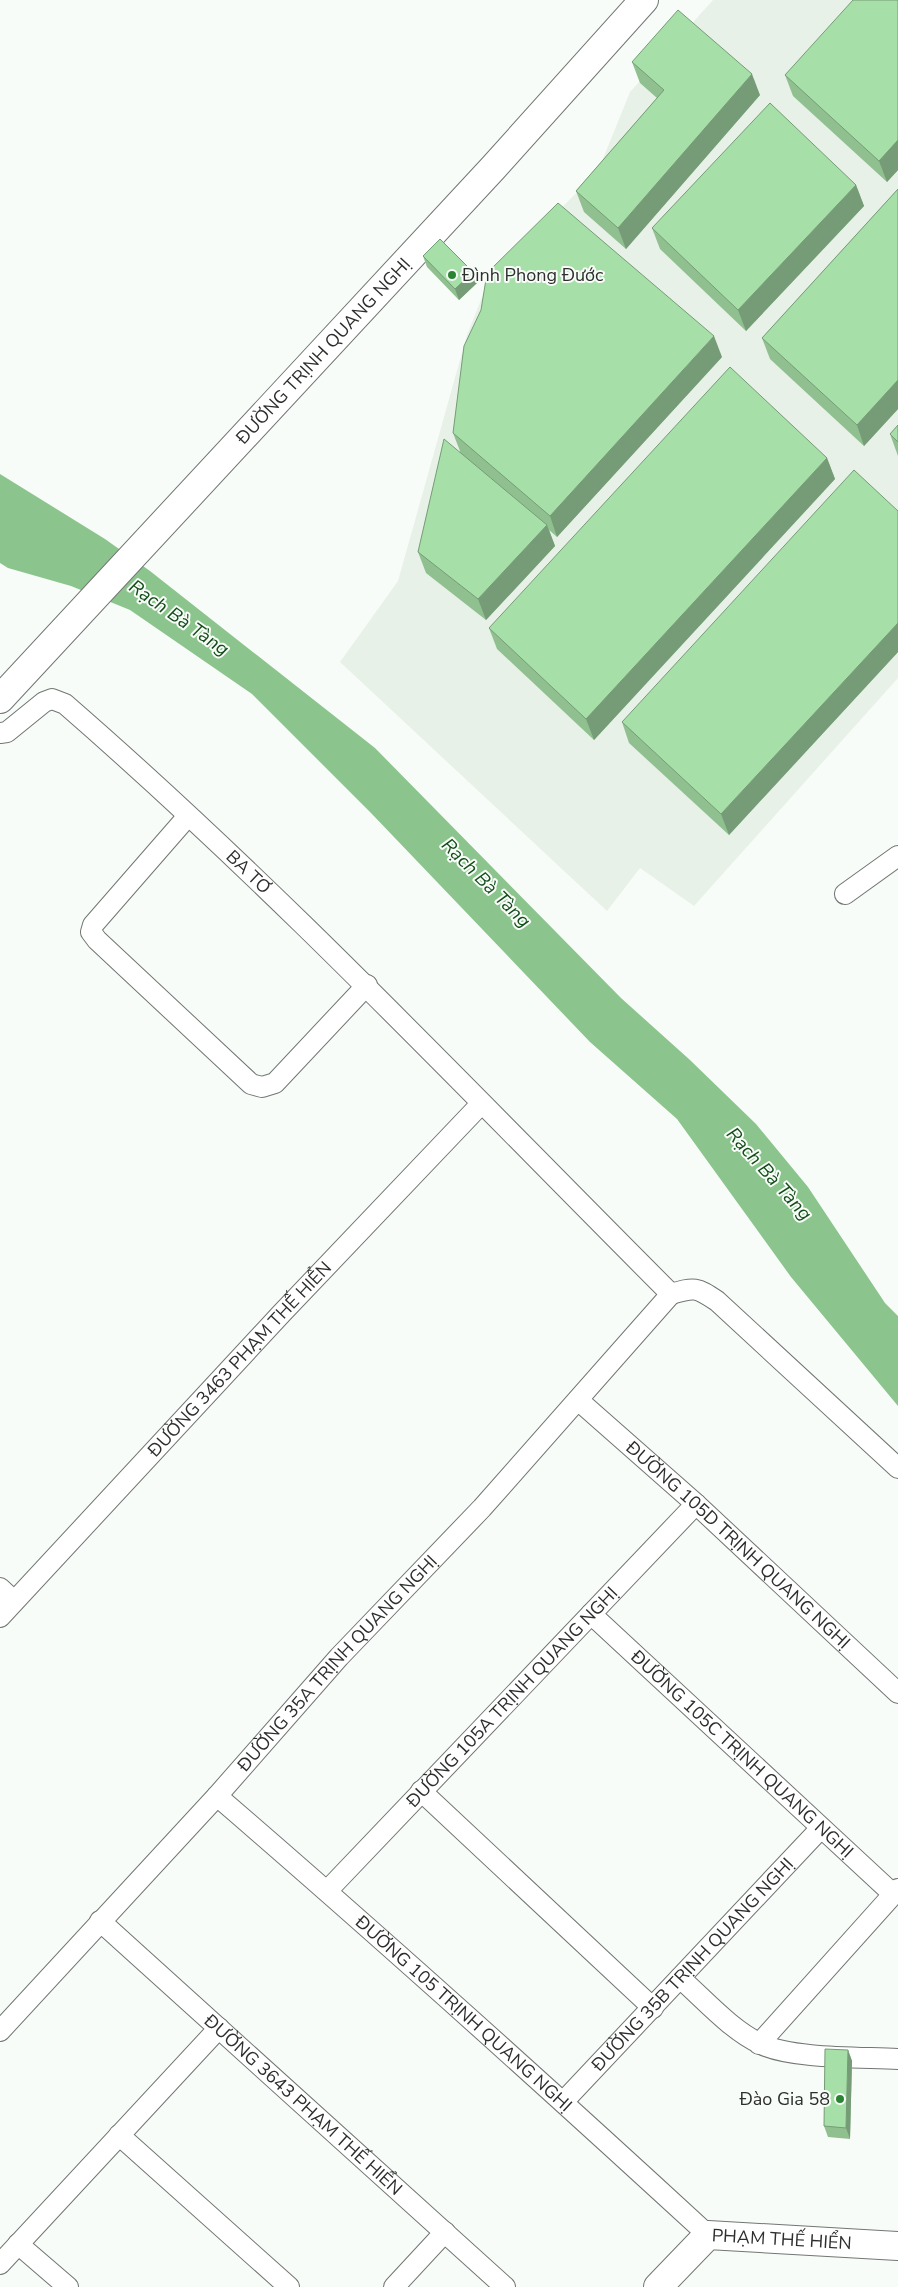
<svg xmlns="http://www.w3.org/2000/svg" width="898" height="2287" font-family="'Nunito Sans',sans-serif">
  <rect width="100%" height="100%" fill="#f8fcf8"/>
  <polygon fill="#e7f1e7" points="713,0 898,0 898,678 694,906 640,868 607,911 340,662 398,581 467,335 488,282 598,171 630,92"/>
  <polygon fill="#8cc48d" points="0,474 105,539 150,571 375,748 621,998 690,1060 756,1124 808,1187 885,1303 898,1316 898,1406 791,1277 677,1119 590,1042 371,813 252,694 130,610 71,586 8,568 0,563"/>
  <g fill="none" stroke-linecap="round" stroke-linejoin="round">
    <g stroke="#727672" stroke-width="22">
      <g id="street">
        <path id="s1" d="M 0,733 L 7,732 L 44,702 L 52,699 L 65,704 C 278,889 472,1095 671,1294"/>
        <polyline points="188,816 93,925 91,932 97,940 251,1084 262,1087 275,1083 367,985"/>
        <polyline points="845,894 898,856"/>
        <path d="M 671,1294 C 695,1287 696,1287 717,1301 L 898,1468"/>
        <path id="s2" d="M 578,1400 L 696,1504 L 898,1693"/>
        <polyline points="0,1588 14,1601"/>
        <path id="s3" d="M 591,1614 L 893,1894"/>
        <path id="s4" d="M 0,1617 L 281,1314 L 481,1104"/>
        <polyline points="421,1791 653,2008"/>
        <path id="s5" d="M 217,1796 C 383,1939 546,2086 708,2235"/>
        <path id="s6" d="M 327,1891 L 696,1504"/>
        <path id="s7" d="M 100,1921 L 505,2287"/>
        <path d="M 680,1978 C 705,2000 731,2030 761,2044 C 792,2059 861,2057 898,2059"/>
        <path id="s8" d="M 0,2031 L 217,1796 L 339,1657 L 482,1508 L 671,1294"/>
        <polyline points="759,2044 898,1889"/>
        <path id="s9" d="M 563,2102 L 821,1828"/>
        <polyline points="119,2135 289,2287"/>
        <polyline points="18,2244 68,2287"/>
        <polyline points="0,2264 219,2028"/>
        <polyline points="394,2287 445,2232"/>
      </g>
    </g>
    <g stroke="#727672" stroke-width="30">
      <g id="secondary">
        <path id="s10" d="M 0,699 L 493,168 L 644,0"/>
        <path id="s11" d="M 658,2287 L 708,2235 L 898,2246"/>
      </g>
    </g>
    <use href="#street" stroke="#fff" stroke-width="20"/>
    <use href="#secondary" stroke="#fff" stroke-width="28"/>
  </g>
  <g fill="#90c090">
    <polygon points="898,0 898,170 887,182 793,96 785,75"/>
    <polygon points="632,62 760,95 626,249 584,212 576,191 657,98 640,83"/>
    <polygon points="856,185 864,206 746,331 660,249 652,228"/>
    <polygon points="898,189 898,409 864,446 770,359 762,338"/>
    <polygon points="423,256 477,283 459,300 427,267"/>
    <polygon points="722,357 557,537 549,530 555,546 486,620 426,573 418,552 460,451 453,433"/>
    <polygon points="898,425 898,456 890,434"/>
    <polygon points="827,458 835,479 594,740 497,649 489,628"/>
    <polygon points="898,511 898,652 729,835 629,743 622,722"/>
    <polygon points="848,2050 852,2061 850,2139 828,2137 824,2126"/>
  </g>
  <g fill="#759c76">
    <polygon points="752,74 760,95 626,249 618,228"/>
    <polygon points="898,140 898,170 887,182 879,161"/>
    <polygon points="856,185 864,206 746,331 738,310"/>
    <polygon points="473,272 477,283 459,300 455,289"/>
    <polygon points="714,336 722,357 557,537 550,516"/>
    <polygon points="898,380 898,409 864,446 857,425"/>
    <polygon points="827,458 835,479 594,740 586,719"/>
    <polygon points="547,525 555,546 486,620 478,599"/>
    <polygon points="898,623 898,652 729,835 721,814"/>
    <polygon points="848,2050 852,2061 850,2139 846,2128"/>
  </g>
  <g fill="#a7dfa8" stroke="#759c76">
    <polygon points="853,0 898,0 898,140 879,161 785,75"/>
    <polygon points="678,10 752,74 618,228 576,191 664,90 632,62"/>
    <polygon points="770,103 856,185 738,310 652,228"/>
    <polygon points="898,189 898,380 857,425 762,338"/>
    <polygon points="558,203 714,336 550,516 453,433 464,346 481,310 487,273"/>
    <polygon points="440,239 473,272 455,289 423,256"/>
    <polygon points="730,367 827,458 586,719 489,628"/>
    <polygon points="898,425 898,442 890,434"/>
    <polygon points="444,439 547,525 478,599 418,552"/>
    <polygon points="854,470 898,511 898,623 721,814 622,722"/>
    <polygon points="825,2049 848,2050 846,2128 824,2126"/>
  </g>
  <g fill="#2b8434" stroke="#f8fcf8" stroke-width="2">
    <circle cx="452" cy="275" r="5"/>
    <circle cx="840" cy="2099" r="5"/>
  </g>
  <g text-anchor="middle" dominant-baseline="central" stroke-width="4" stroke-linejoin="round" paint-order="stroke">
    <g font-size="18" fill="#2d2f2d" stroke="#f8fcf8" text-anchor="start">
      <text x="462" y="275">Đình Phong Đước</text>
      <text x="830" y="2099" text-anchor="end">Đào Gia 58</text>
    </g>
    <g font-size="18" fill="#2d2f2d" stroke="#f8fcf8">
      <text stroke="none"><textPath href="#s10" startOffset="475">ĐƯỜNG TRỊNH QUANG NGHỊ</textPath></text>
      <text stroke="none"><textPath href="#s1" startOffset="326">BA TƠ</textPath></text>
      <text stroke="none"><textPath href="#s4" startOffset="352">ĐƯỜNG 3463 PHẠM THẾ HIỂN</textPath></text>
      <text stroke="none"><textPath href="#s2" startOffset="216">ĐƯỜNG 105D TRỊNH QUANG NGHỊ</textPath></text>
      <text stroke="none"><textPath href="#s8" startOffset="499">ĐƯỜNG 35A TRỊNH QUANG NGHỊ</textPath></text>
      <text stroke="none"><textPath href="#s6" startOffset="268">ĐƯỜNG 105A TRỊNH QUANG NGHỊ</textPath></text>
      <text stroke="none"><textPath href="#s3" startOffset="206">ĐƯỜNG 105C TRỊNH QUANG NGHỊ</textPath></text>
      <text stroke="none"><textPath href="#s9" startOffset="189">ĐƯỜNG 35B TRỊNH QUANG NGHỊ</textPath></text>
      <text stroke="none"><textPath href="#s5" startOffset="329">ĐƯỜNG 105 TRỊNH QUANG NGHỊ</textPath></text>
      <text stroke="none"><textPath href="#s7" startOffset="274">ĐƯỜNG 3643 PHẠM THẾ HIỂN</textPath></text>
      <text stroke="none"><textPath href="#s11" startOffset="146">PHẠM THẾ HIỂN</textPath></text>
    </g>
    <g font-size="19" font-style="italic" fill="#134c19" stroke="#f8fcf8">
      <text transform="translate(179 618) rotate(35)">Rạch Bà Tàng</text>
      <text transform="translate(486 883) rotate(45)">Rạch Bà Tàng</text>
      <text transform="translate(769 1174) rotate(48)">Rạch Bà Tàng</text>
    </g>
  </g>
</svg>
